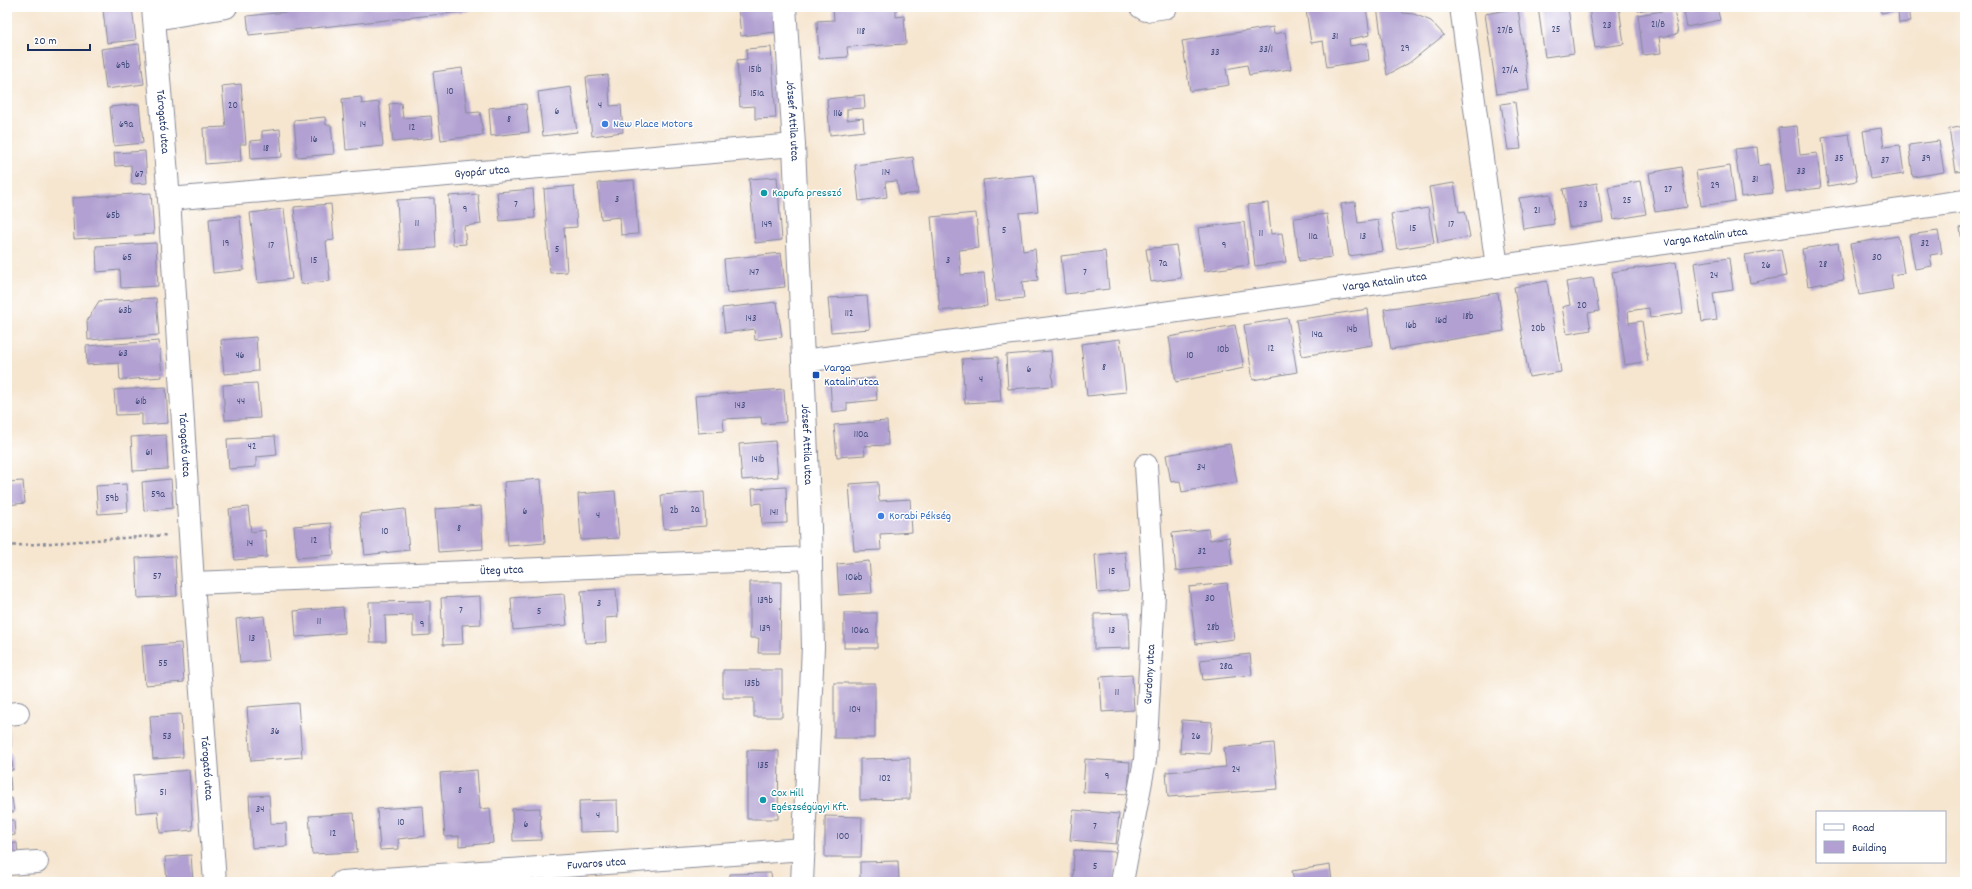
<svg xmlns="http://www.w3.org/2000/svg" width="1972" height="889" font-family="Dekko,sans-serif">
  <rect width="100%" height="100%" fill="#fff"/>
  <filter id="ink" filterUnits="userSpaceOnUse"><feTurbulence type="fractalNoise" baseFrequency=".025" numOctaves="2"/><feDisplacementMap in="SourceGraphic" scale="8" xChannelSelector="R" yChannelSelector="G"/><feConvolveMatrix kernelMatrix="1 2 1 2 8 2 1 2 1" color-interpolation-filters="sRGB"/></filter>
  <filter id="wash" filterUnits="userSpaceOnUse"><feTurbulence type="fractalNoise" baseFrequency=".012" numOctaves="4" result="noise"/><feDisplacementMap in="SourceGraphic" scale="16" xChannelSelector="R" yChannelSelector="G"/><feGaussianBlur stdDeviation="0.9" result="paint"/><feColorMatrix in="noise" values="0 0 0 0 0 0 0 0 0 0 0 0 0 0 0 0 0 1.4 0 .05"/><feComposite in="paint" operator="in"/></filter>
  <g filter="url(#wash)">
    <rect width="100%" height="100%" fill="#f6e6d0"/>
    <g id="blocks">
      <g fill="#b1a0d1">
        <polygon points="132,7 136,40 107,43 103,10"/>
        <polygon points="334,7 469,7 469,11 249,35 247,16"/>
        <polygon points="738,7 773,7 776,32 741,36"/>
        <polygon points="833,7 896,7 896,17 904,16 906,44 847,47 848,57 819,59 817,21 834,20"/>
        <polygon points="1325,7 1366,7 1370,35 1349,39 1350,46 1367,43 1369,60 1327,67 1323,41 1311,43 1306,10"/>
        <polygon points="1377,7 1402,7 1403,13 1414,14 1431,21 1444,35 1409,63 1387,75"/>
        <polygon points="1538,7 1568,7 1574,53 1545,57"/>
        <polygon points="1589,7 1619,7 1624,44 1595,48"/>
        <polygon points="1638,7 1657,7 1657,8 1638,11"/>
        <polygon points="1683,7 1717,7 1720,20 1687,27"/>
        <polygon points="1880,7 1908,7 1910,22 1899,23 1898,10 1881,13"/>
        <polygon points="1518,8 1529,90 1497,94 1485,14"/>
        <polygon points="1674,9 1678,34 1659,37 1661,53 1643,55 1638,15"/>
        <polygon points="1273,27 1274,34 1285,32 1291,69 1249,75 1247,65 1226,69 1229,85 1190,91 1182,41"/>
        <polygon points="139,44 144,84 106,89 101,49"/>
        <polygon points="771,47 776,118 755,119 755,106 740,107 737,60 747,59 746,49"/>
        <polygon points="462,68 467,113 480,112 483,135 441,140 433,72"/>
        <polygon points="608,75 610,106 621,105 623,132 592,136 586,77"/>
        <polygon points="241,84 246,144 240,144 241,161 205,164 203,128 226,127 222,86"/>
        <polygon points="571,87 577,132 543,136 538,92"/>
        <polygon points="864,95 865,108 847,109 847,120 863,118 864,131 830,135 827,99"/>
        <polygon points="361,97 362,104 379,102 383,146 346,150 342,99"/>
        <polygon points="1515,102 1521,149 1508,150 1501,104"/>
        <polygon points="401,103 403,118 431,116 433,138 393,142 389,104"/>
        <polygon points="139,104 143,143 114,146 110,107"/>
        <polygon points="526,104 529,132 491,136 489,108"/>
        <polygon points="325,117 326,125 331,125 334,154 297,157 294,120"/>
        <polygon points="1797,126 1800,155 1817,153 1821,188 1786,192 1778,128"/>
        <polygon points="1965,126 1965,171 1956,172 1949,129"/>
        <polygon points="1881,128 1884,147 1900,145 1904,174 1870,179 1863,131"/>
        <polygon points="280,129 282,157 251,159 250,141 262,140 262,131"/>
        <polygon points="1849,134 1857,181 1828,186 1822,138"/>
        <polygon points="1939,141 1944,172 1913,177 1909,145"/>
        <polygon points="1757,147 1759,166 1769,164 1773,193 1741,197 1735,149"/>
        <polygon points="145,151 147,183 132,184 131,165 115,166 114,153"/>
        <polygon points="913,157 918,193 899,195 897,181 885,182 887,197 859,201 855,165"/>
        <polygon points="1730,166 1735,201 1701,206 1696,171"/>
        <polygon points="1681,167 1687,207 1655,212 1649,173"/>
        <polygon points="1034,175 1038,211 1019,213 1023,251 1035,249 1038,280 1022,282 1024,298 996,301 983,180"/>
        <polygon points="777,177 782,240 755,243 749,179"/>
        <polygon points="634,180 638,234 621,235 620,217 601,219 598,183"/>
        <polygon points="1640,181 1646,214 1614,220 1608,187"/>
        <polygon points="1454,183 1459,212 1465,211 1470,237 1438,243 1429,187"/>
        <polygon points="1597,183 1603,222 1569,227 1563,189"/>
        <polygon points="574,186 577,227 564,228 567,272 550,273 544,189"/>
        <polygon points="533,189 535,218 500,221 497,192"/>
        <polygon points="151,193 154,234 74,239 72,198"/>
        <polygon points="478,194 481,224 464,226 466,244 453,245 449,196"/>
        <polygon points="1550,194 1554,224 1523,229 1519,198"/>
        <polygon points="434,198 436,248 400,250 397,200"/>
        <polygon points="1355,202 1358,223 1378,220 1383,251 1349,256 1341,204"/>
        <polygon points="1268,203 1271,234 1282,233 1286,262 1255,266 1248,205"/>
        <polygon points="331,204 334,240 326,241 330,281 301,284 294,207"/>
        <polygon points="1428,208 1434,243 1397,249 1391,214"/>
        <polygon points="284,209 292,279 258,283 250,213"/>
        <polygon points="976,213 979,248 959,250 961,275 984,273 987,306 940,311 931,217"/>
        <polygon points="1327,214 1332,257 1299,261 1294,218"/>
        <polygon points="240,216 244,270 213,273 209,219"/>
        <polygon points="1244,222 1249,265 1204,271 1198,228"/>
        <polygon points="1965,227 1965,255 1964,255 1960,228"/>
        <polygon points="1938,231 1942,253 1930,255 1932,266 1915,269 1909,235"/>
        <polygon points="1898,236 1904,273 1891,275 1893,289 1859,295 1850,244"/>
        <polygon points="156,243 158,286 121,288 120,270 97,272 96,246"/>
        <polygon points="1838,243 1844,280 1808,286 1802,249"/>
        <polygon points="1176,245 1181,278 1151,282 1146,249"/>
        <polygon points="1781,249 1786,276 1750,283 1745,255"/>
        <polygon points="1105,251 1109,289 1065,294 1061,256"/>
        <polygon points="781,253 785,287 727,293 724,259"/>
        <polygon points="1729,258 1733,290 1713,293 1717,320 1702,322 1694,263"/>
        <polygon points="1676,262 1683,313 1650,318 1649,308 1628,311 1629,323 1642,321 1648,361 1625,365 1612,272"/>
        <polygon points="1593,278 1599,311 1588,313 1591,330 1567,334 1562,307 1570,305 1566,282"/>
        <polygon points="1547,281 1561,372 1529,377 1514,287"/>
        <polygon points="1498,293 1504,331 1391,349 1384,309"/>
        <polygon points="867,296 870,329 831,332 828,298"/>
        <polygon points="156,298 159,335 88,340 87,321 99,301"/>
        <polygon points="777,302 782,337 755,340 754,329 725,333 722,308"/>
        <polygon points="1368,309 1372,345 1302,356 1296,320"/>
        <polygon points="1288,318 1297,372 1253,380 1244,325"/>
        <polygon points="1235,325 1244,368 1176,382 1169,337"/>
        <polygon points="256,337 258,371 224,374 221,340"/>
        <polygon points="1120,339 1126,392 1087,396 1081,344"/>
        <polygon points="159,341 162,377 120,380 119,363 87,365 86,346"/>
        <polygon points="1051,351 1053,386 1008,389 1006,355"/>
        <polygon points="998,357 1001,401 965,403 962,359"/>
        <polygon points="875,378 877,400 847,403 847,410 832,412 830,382"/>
        <polygon points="257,383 260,418 225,420 223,385"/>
        <polygon points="166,387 168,423 142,425 142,414 116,415 114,390"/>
        <polygon points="784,389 786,422 762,424 761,417 723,419 724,431 698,433 695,396"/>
        <polygon points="887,421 888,445 864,446 865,455 837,457 834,425"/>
        <polygon points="166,435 168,469 133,471 131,437"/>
        <polygon points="275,436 277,455 256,457 256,467 229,469 227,439"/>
        <polygon points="775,441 778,477 742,480 739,444"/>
        <polygon points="1230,444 1237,482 1182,492 1180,481 1171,482 1166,455"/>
        <polygon points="171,479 173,508 144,511 142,482"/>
        <polygon points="541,479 545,543 508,546 504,482"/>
        <polygon points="23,481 25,503 7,505 7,482"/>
        <polygon points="878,482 879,501 910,499 912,532 880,534 881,550 854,551 849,484"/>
        <polygon points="126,484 128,512 98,514 96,486"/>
        <polygon points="786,487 787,523 762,524 761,503 753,504 752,489"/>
        <polygon points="615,491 619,538 581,540 578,494"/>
        <polygon points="704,492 706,526 664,529 661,495"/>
        <polygon points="481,506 483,549 438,552 435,509"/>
        <polygon points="248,507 251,532 265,530 267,557 235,560 229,509"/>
        <polygon points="405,509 409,550 365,555 360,514"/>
        <polygon points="331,523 334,555 297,558 294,526"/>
        <polygon points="1208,529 1210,540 1229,537 1232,565 1176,571 1172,533"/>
        <polygon points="1125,552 1129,590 1098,593 1095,555"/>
        <polygon points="175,556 177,596 138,598 136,558"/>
        <polygon points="869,561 872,593 839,595 837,564"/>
        <polygon points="750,582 781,582 780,653 758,653 759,638 750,638"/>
        <polygon points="1227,583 1234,639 1196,644 1189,587"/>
        <polygon points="616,589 618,617 605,618 606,642 585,643 581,591"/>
        <polygon points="564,594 567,625 513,630 511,598"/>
        <polygon points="480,596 481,624 462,625 463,644 443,645 441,598"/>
        <polygon points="430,601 430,635 413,636 413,615 385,616 386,642 370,642 369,602"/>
        <polygon points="343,607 345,633 296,637 294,611"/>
        <rect x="844" y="613" width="33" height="35"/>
        <polygon points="1129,613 1130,648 1094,649 1094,614"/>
        <polygon points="264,616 269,660 240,663 236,619"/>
        <polygon points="181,643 184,682 145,685 142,646"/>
        <polygon points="1250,654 1252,675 1203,680 1200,660"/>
        <polygon points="723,670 782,670 782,717 754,717 754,698 723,698"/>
        <polygon points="1132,675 1134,710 1102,712 1100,677"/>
        <rect x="834" y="683" width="41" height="55"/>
        <polygon points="298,703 302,757 251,761 247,707"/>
        <polygon points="181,714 183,757 153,759 150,716"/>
        <polygon points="1182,720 1212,722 1210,754 1180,752"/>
        <polygon points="7,730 9,730 10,745 7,745"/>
        <polygon points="1274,743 1278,789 1168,797 1166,772 1226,767 1224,748"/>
        <polygon points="747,750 779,751 778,819 747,819"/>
        <polygon points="7,753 11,753 13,770 7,771"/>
        <polygon points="910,758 910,799 860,800 860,759"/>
        <polygon points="1085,759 1130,762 1128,794 1083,792"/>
        <polygon points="189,770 193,830 160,833 158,811 136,813 133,775"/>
        <polygon points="477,770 480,809 490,808 493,843 459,846 459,836 445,837 440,773"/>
        <polygon points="7,777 10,777 11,790 7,790"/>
        <polygon points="269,795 271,824 286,823 287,846 252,848 249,796"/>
        <polygon points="12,798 14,812 7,812 7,799"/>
        <polygon points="617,800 618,831 580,832 579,801"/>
        <polygon points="423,806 425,836 398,839 399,849 380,850 377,809"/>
        <polygon points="540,808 541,840 513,841 512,809"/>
        <polygon points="1073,810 1119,814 1116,844 1070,840"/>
        <polygon points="354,813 357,852 312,854 309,816"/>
        <polygon points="825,816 862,817 861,857 825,857"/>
        <polygon points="7,820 14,820 15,835 7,836"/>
        <polygon points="17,843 18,858 7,859 7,844"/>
        <polygon points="1074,850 1117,852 1115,882 1073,882"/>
        <polygon points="191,855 193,882 167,882 165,857"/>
        <polygon points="898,861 899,882 860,882 860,862"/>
        <polygon points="1330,865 1332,882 1294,882 1292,871"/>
        <polygon points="771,873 772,882 730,882 730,874"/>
      </g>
    </g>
  </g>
  <g filter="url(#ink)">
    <use href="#blocks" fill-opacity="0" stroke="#888a97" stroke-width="1"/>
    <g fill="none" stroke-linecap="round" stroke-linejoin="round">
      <g stroke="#888a97" stroke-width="24">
        <g id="minor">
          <path id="s1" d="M 153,7 L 169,199 L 193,583 L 215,882"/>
          <path id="s2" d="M 785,7 L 794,145 L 810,527 L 813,647 L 802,882"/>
          <polyline points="1141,7 1146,10 1166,7"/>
          <polyline points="1461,7 1497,267"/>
          <polyline points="155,19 226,7"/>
          <path id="s3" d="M 169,199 L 794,145"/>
          <path id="s4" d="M 803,361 L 1149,315 L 1965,201"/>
          <path id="s5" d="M 193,583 L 811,558"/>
          <polyline points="7,714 18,713"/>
          <polyline points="7,864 37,862"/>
          <path id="s6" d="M 342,882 L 804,849"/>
          <path id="s7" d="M 1122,882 L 1145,760 L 1154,595 L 1146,465"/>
        </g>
      </g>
      <polyline stroke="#888a97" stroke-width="2.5" stroke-dasharray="3 3" stroke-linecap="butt" points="7,546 168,535"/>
      <use href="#minor" stroke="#fff" stroke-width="22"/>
    </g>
  </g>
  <g fill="#3f7fe0" stroke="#fff" stroke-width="1.5">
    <circle cx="605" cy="124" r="4"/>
    <circle cx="881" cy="516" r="4"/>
  </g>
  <g fill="#0f9aa8" stroke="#fff" stroke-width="1.5">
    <circle cx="764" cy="193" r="4"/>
    <circle cx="763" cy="800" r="4"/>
  </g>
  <rect fill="#1a4fb4" stroke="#fff" stroke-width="1.5" x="812" y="371" width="8" height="8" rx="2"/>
  <g text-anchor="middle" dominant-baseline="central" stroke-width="3" stroke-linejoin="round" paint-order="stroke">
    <g font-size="10" fill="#404b7b">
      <text x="1658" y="25">21/B</text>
      <text x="1607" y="26">23</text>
      <text x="1556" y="30">25</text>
      <text x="1505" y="31">27/B</text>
      <text x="861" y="32">118</text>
      <text x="1335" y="37">31</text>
      <text x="1405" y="49">29</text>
      <text x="1266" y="50">33/1</text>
      <text x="1215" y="53">33</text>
      <text x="123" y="66">69b</text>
      <text x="755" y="70">151b</text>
      <text x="1510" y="71">27/A</text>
      <text x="450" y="92">10</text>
      <text x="757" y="94">151a</text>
      <text x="233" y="106">20</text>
      <text x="600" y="106">4</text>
      <text x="557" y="112">6</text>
      <text x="838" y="114">116</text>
      <text x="509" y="120">8</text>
      <text x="126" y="125">69a</text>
      <text x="363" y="125">14</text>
      <text x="412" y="128">12</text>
      <text x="314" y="140">16</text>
      <text x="266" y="149">18</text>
      <text x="1839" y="159">35</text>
      <text x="1926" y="159">39</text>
      <text x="1885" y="161">37</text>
      <text x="1801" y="172">33</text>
      <text x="886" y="173">114</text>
      <text x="139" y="175">67</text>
      <text x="1755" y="180">31</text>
      <text x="1715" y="186">29</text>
      <text x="1668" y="190">27</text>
      <text x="617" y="200">3</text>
      <text x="1627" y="201">25</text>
      <text x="516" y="205">7</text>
      <text x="1583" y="205">23</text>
      <text x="465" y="210">9</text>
      <text x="1537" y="211">21</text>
      <text x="113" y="216">65b</text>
      <text x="417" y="224">11</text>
      <text x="767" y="225">149</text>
      <text x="1451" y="225">17</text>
      <text x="1413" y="229">15</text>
      <text x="1004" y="231">5</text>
      <text x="1261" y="234">11</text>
      <text x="1313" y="237">11a</text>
      <text x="1363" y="237">13</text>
      <text x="226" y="244">19</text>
      <text x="1925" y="244">32</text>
      <text x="271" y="246">17</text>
      <text x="1224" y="246">9</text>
      <text x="557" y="250">5</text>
      <text x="127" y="258">65</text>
      <text x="1877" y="258">30</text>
      <text x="314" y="261">15</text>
      <text x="948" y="261">3</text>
      <text x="1163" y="264">7a</text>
      <text x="1823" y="265">28</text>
      <text x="1766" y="266">26</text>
      <text x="754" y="273">147</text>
      <text x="1085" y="273">7</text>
      <text x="1714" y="276">24</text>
      <text x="1582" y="306">20</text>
      <text x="125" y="311">63b</text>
      <text x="849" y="314">112</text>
      <text x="1468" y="317">18b</text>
      <text x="751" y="319">143</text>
      <text x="1441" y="321">16d</text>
      <text x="1411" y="326">16b</text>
      <text x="1538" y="329">20b</text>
      <text x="1352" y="330">14b</text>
      <text x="1317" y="335">14a</text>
      <text x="1271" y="349">12</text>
      <text x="1223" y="350">10b</text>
      <text x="123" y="354">63</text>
      <text x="240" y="356">46</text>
      <text x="1190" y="356">10</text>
      <text x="1104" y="368">8</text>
      <text x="1029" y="370">6</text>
      <text x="981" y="380">4</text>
      <text x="141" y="402">61b</text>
      <text x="241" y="402">44</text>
      <text x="740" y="406">143</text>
      <text x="861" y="435">110a</text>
      <text x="252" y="447">42</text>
      <text x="149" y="453">61</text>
      <text x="758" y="460">141b</text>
      <text x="1201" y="468">34</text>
      <text x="158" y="495">59a</text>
      <text x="112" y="499">59b</text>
      <text x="695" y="510">2a</text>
      <text x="674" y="511">2b</text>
      <text x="525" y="512">6</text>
      <text x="774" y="513">141</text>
      <text x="598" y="516">4</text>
      <text x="459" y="529">8</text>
      <text x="385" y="532">10</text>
      <text x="314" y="541">12</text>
      <text x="250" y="544">14</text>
      <text x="1202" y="552">32</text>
      <text x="1112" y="572">15</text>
      <text x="157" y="577">57</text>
      <text x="854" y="578">106b</text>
      <text x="1210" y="599">30</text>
      <text x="765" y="601">139b</text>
      <text x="599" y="604">3</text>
      <text x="461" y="611">7</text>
      <text x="539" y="612">5</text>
      <text x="319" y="622">11</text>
      <text x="422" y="625">9</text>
      <text x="1213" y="628">28b</text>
      <text x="765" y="629">139</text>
      <text x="860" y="631">106a</text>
      <text x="1112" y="631">13</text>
      <text x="252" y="639">13</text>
      <text x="163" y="664">55</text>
      <text x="1226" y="667">28a</text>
      <text x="752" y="684">135b</text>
      <text x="1117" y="693">11</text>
      <text x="855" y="710">104</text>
      <text x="275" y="732">36</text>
      <text x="167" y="737">53</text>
      <text x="1196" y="737">26</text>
      <text x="763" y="766">135</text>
      <text x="1236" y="770">24</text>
      <text x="1107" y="777">9</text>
      <text x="885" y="779">102</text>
      <text x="460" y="791">8</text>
      <text x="163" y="793">51</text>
      <text x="260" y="810">34</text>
      <text x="598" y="816">4</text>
      <text x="401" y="823">10</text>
      <text x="526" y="825">6</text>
      <text x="1095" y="827">7</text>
      <text x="333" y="834">12</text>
      <text x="843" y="837">100</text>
      <text x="1095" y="867">5</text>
    </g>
    <g font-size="12" fill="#1b2f5e" stroke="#fff">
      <text stroke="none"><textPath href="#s1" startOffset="115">Tárogató utca</textPath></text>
      <text stroke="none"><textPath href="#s2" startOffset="114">József Attila utca</textPath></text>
      <text stroke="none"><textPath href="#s3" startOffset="314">Gyopár utca</textPath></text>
      <text stroke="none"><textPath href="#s4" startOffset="911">Varga Katalin utca</textPath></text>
      <text stroke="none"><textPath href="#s4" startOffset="587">Varga Katalin utca</textPath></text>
      <text stroke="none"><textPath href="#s1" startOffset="439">Tárogató utca</textPath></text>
      <text stroke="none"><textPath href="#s2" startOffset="438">József Attila utca</textPath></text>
      <text stroke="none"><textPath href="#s5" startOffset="309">Üteg utca</textPath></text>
      <text stroke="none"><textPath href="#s7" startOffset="210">Gurdony utca</textPath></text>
      <text stroke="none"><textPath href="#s1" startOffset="763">Tárogató utca</textPath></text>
      <text stroke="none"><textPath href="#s6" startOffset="255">Fuvaros utca</textPath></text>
    </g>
    <g font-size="12" fill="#366cbe" stroke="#fff" text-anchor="start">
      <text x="613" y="124">New Place Motors</text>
      <text x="889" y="516">Korabi Pékség</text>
    </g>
    <g font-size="12" fill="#0d838f" stroke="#fff" text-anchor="start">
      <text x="772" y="193">Kapufa presszó</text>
      <text x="771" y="793">Cox Hill<tspan x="771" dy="14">Egészségügyi Kft.</tspan></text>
    </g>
    <g font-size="12" fill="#164399" stroke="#fff" text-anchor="start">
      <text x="824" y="368">Varga<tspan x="824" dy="14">Katalin utca</tspan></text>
    </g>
  </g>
  <rect width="1972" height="889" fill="none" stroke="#fff" stroke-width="24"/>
  <rect x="1816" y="811" width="130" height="52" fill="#ffffff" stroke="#a4acbf"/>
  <rect x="1824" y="824" width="20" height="6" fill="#ffffff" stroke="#a4acbf"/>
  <text x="1852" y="831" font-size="12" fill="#1b2f5e">Road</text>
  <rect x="1824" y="841" width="20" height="12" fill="#b1a0d1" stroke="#a4acbf"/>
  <text x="1852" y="851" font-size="12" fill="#1b2f5e">Building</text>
  <path d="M28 44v6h62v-6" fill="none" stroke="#1b2f5e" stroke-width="2"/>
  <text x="34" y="44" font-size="12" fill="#1b2f5e" stroke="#ffffff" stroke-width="3" paint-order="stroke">20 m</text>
</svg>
